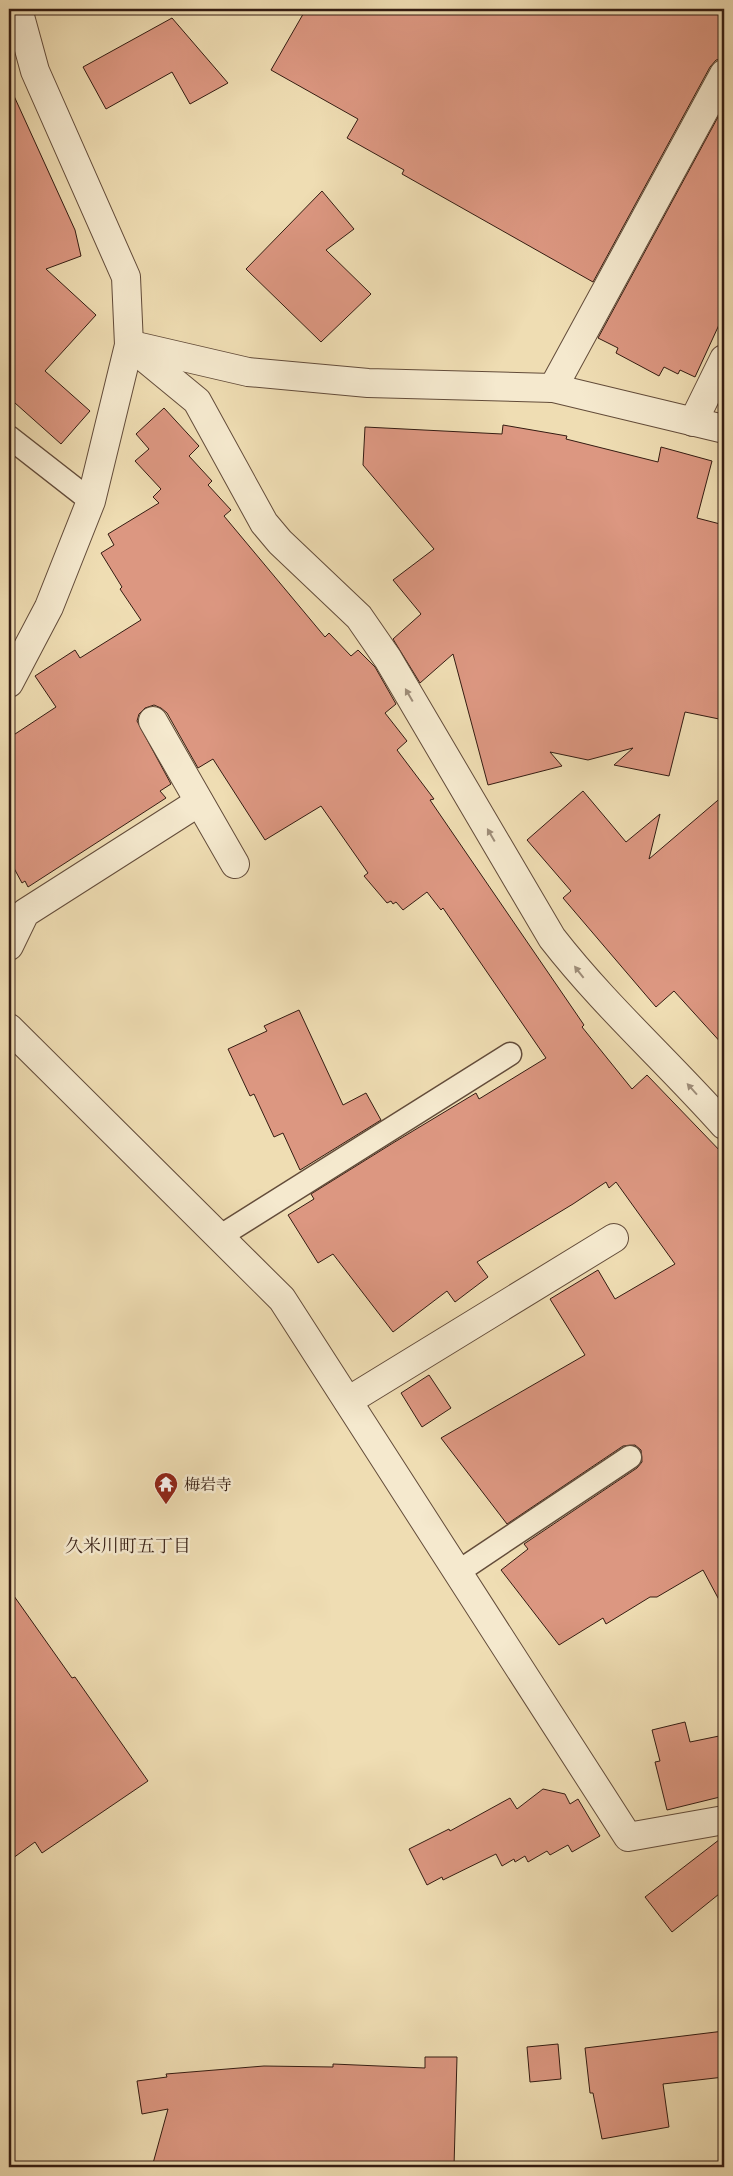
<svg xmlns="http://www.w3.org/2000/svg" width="733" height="2176" font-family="'Gentium Book Plus','Noto Serif JP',serif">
  <rect width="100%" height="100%" fill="#efddb3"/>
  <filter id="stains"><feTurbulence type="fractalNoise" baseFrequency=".004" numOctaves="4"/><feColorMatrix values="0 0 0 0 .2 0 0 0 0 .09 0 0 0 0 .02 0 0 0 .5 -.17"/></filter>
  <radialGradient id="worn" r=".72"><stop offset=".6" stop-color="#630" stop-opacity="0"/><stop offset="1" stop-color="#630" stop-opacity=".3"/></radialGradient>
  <g fill="#dc9781" stroke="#341c12">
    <polygon points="306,9 724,9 724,58 716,60 710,67 593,282 402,174 404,170 347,138 358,119 271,70"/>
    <polygon points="172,18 228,83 190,104 172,72 106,109 83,67"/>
    <polygon points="9,85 75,230 81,256 46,269 96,315 45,371 90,411 61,444 15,403 9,410"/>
    <polygon points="724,106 724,314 695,377 680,370 678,374 664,367 659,376 616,353 618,348 598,338"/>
    <polygon points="322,191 354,229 326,250 371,294 321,342 246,269"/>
    <polygon points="164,408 199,446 189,456 212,481 208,485 231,510 224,516 325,637 329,633 351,656 358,650 375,667 396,704 385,713 407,741 397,750 434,799 430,800 584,1025 582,1027 632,1089 647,1075 724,1155 724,1609 703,1570 657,1597 650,1597 606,1624 603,1618 559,1645 501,1570 528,1549 524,1544 637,1468 642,1462 641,1450 635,1445 623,1446 507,1524 441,1438 585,1355 550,1299 598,1270 615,1299 675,1264 616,1182 609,1188 606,1182 573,1204 477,1262 488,1277 455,1302 447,1291 393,1332 333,1254 318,1263 288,1215 314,1199 311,1194 393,1143 476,1093 479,1099 546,1058 443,908 441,910 427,892 403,910 396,902 393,904 391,901 387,903 364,876 368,873 321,806 265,840 213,759 198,768 167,713 161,708 154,705 145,708 139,714 137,721 171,784 160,791 166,798 28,887 25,881 22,883 9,859 9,738 56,707 35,676 75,650 80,658 141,620 120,589 122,587 101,553 114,545 108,534 159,503 153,497 161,489 135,461 149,449 136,434"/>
    <polygon points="503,425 567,436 566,439 658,462 661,447 712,461 697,518 724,525 724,720 685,712 669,776 614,765 633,748 588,760 550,752 562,766 488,785 453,654 420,683 393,639 421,614 393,580 434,549 363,465 365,427 502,434"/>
    <polygon points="583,791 626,842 660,814 649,859 724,795 724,1046 674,991 656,1007 563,898 571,891 527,840"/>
    <polygon points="299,1010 343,1105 366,1093 381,1120 300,1170 283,1133 274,1137 254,1094 250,1096 228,1049 267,1031 264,1026"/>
    <polygon points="429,1375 451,1408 422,1427 401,1393"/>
    <polygon points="9,1589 72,1678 75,1677 148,1781 42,1853 35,1842 9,1861"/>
    <polygon points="685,1722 690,1742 724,1735 724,1796 667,1810 655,1762 660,1761 652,1730"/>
    <polygon points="543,1789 565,1794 570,1804 578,1799 600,1836 572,1852 568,1845 550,1855 547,1851 528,1862 525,1856 515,1862 514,1859 502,1866 496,1854 443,1880 442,1877 427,1885 409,1849 449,1829 450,1831 510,1798 517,1809"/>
    <polygon points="724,1836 724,1890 672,1932 645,1897"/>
    <polygon points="724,2031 724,2077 663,2084 669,2127 602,2139 593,2093 590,2093 585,2048"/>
    <polygon points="558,2044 561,2079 530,2082 527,2047"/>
    <polygon points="425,2057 457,2057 454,2167 152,2167 168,2109 142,2114 137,2081 167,2077 166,2074 264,2066 333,2067 333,2064 425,2068"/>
  </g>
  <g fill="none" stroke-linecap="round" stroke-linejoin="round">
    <g stroke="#634c3a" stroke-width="25">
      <g id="service">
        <polyline points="9,437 91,501"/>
        <polyline points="219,1237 510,1054"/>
        <polyline points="458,1572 630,1457"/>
      </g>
    </g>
    <g stroke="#634c3a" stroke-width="30">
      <g id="minor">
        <path d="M 129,345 L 197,401 L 264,523 L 280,542 L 359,617 L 388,659 L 552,938 C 604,1005 668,1062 724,1125"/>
        <polyline points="136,346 248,372 368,383 553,388 724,429"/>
        <polyline points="553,388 724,74"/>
        <polyline points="693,422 724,359"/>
        <polyline points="153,721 235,864"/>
        <polyline points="9,946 25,913 199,802"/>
        <polyline points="9,1028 282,1299 628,1837 724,1820"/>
        <polyline points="348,1401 614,1238"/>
      </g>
    </g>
    <g stroke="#634c3a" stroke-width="30">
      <polyline id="tertiary" points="9,683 49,607 91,501 129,345 126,277 35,71 18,9"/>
    </g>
    <use href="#service" stroke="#f5e9ce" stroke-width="22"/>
    <use href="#minor" stroke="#f5e9ce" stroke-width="28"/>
    <use href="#tertiary" stroke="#f5e9ce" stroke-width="28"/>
  </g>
  <defs><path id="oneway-solid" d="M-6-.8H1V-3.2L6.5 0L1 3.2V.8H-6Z" transform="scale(1.25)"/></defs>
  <g fill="#9e8d79">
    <use href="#oneway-solid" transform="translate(409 695) rotate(-120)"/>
    <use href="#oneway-solid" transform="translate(491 835) rotate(-120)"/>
    <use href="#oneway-solid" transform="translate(579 972) rotate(-128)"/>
    <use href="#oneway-solid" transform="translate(692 1089) rotate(-132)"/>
  </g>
  <defs>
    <g id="temple-pin" transform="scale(1.25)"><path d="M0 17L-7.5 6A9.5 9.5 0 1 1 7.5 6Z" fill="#8f2418" stroke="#f5e9ce"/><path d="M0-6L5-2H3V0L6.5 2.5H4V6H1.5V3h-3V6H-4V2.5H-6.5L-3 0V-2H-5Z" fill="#fff"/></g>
  </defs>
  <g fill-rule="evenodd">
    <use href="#temple-pin" x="166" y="1484"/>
  </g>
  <g text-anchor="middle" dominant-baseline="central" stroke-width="5" stroke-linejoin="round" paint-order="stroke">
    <g font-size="16" fill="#341c12" stroke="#f5e9ce" text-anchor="start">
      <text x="184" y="1484">梅岩寺</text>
    </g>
    <g font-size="18" fill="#341c12" stroke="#f5e9ce">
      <text x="128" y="1545">久米川町五丁目</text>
    </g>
  </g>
  <rect width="733" height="2176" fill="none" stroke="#efddb3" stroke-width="30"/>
  <rect x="10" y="10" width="713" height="2156" fill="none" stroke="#341c12" stroke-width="2.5"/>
  <rect x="15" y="15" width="703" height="2146" fill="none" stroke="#341c12"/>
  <rect width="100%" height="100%" filter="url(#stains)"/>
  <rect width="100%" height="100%" fill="url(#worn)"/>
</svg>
